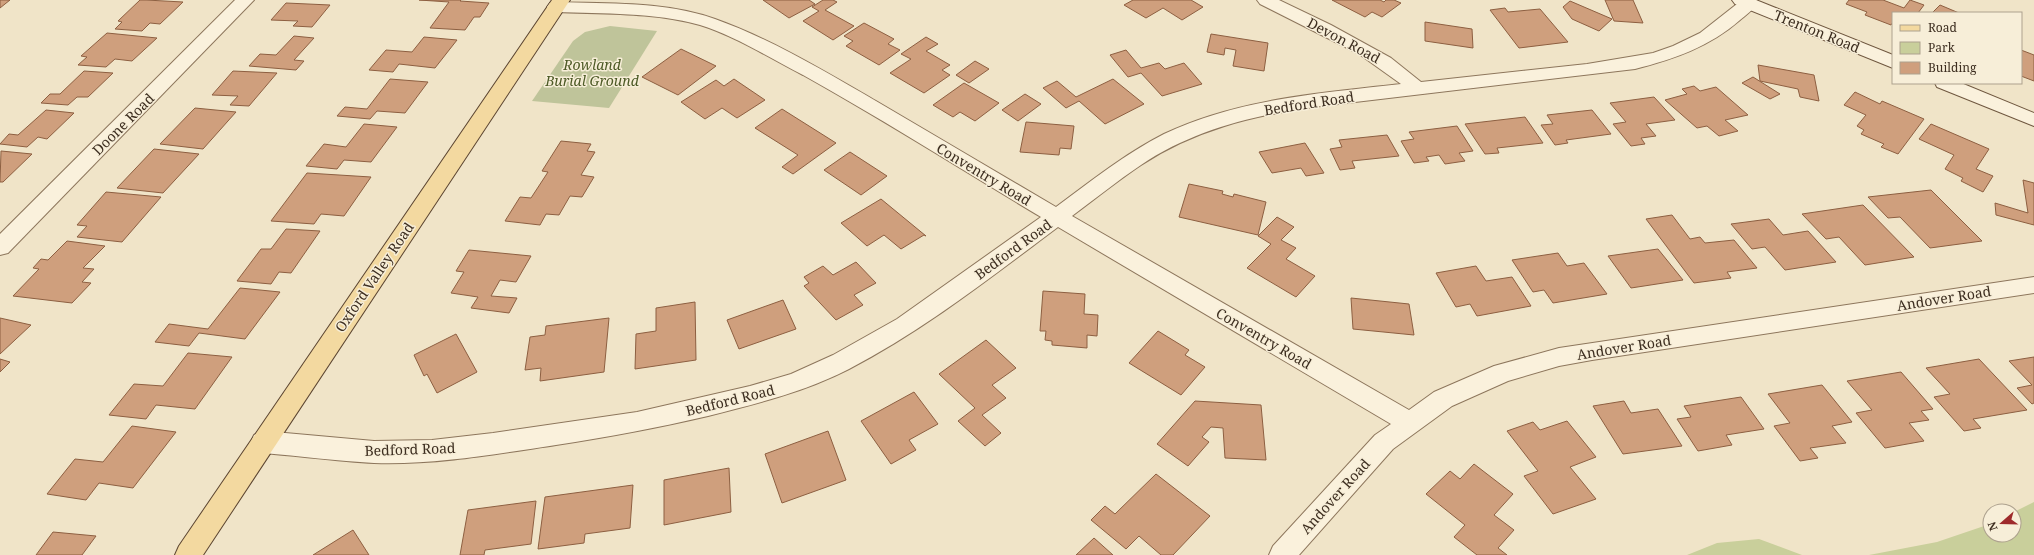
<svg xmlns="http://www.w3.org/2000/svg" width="2034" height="555" font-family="'Noto Serif',serif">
  <rect width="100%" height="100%" fill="#f0e4c8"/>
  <g fill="#c9cf9b">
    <polygon points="2034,502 2034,555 1869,555 1937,542 1990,524 1990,535 2014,535 2014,512"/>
    <polygon points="1759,539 1802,555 1687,555 1717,543"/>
  </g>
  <polygon fill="#bfc49a" points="610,26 657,31 609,108 532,101 573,41 585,32"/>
  <g fill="#cf9f7d" stroke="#8d5f41">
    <polygon points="0,0 10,0 0,8"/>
    <polygon points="140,0 146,0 183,2 160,24 150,23 142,31 115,29 122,22 118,21"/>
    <polygon points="419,0 461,0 460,1 489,3 480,17 474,17 465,30 430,28 449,2"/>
    <polygon points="763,0 809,0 815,4 789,18"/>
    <polygon points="823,0 833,0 837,2 825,10 854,26 833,40 803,21 819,11 812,7"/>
    <polygon points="1133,0 1191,0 1203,7 1182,20 1163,8 1146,18 1124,5"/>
    <polygon points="1332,0 1380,0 1384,2 1386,0 1394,0 1401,3 1382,17 1372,12 1365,17"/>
    <polygon points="1605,0 1633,0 1643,23 1614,21"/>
    <polygon points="1849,0 1883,0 1904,8 1910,0 1924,5 1918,13 1893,13 1893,22 1891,25 1865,15 1867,12 1846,4"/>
    <polygon points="1570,1 1612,19 1599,31 1572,19 1563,7"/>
    <polygon points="286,3 330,5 312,27 293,26 298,21 271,20"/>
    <polygon points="1940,5 1959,13 1932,13"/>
    <polygon points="1505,8 1508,12 1540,9 1568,42 1519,48 1490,10"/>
    <polygon points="1425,22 1472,29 1473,48 1425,41"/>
    <polygon points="864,23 894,39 888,44 900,50 879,65 846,46 853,41 844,36"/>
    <polygon points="107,33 157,38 132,61 115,59 106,67 78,65 87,57 81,56"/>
    <polygon points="1211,34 1268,43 1264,71 1233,66 1236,50 1225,48 1224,55 1207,52"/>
    <polygon points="294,36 314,38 294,60 304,61 296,70 249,66 260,54 276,55"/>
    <polygon points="424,37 457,40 435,68 399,64 393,72 369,70 386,50 412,52"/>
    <polygon points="926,37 938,44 926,51 950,65 942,70 950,75 924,93 890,73 911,59 901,54"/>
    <polygon points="681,49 716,66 678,95 642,77"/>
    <polygon points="1126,50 1141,68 1159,63 1165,69 1184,63 1202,84 1162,96 1141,73 1128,77 1110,55"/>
    <polygon points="2021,50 2034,55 2034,81 2021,76"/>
    <polygon points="975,61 989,69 969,83 956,75"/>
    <polygon points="1758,65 1814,75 1819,101 1800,97 1798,89 1760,81"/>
    <polygon points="84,71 113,73 88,97 77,97 68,105 41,103 50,94 60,94"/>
    <polygon points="233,71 277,73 249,106 230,105 238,96 212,95"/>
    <polygon points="1753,77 1780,94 1770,99 1742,83"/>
    <polygon points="390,79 428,82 405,113 377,111 370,119 337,116 345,107 367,109"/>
    <polygon points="734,79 765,100 737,118 722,108 705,119 681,102 716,80 724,86"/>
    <polygon points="1113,79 1144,104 1105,124 1079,101 1066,108 1043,88 1057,81 1076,97"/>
    <polygon points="964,83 999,103 975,121 960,112 953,117 933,105"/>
    <polygon points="1694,86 1700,91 1716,87 1748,115 1725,120 1738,131 1719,136 1707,126 1697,128 1665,100 1687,94 1682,89"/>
    <polygon points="1855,92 1880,104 1882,101 1924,119 1898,154 1881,147 1884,144 1861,134 1864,130 1857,126 1866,115 1844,105"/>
    <polygon points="1025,94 1041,104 1018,121 1002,110"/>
    <polygon points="1654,97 1675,120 1646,124 1656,136 1641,138 1645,144 1631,146 1613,124 1626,122 1610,103"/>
    <polygon points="195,108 236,112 203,149 160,144"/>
    <polygon points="782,109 836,143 793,174 782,167 798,155 755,128"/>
    <polygon points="46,110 74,113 47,139 38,137 27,147 0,144 9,134 18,135"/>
    <polygon points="1592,110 1611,134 1566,140 1568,143 1555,145 1541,125 1553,124 1547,115"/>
    <polygon points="1525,117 1543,143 1497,148 1499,153 1485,154 1465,124"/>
    <polygon points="1026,122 1074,126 1071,149 1060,148 1059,155 1020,152"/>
    <polygon points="364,124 397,127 371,162 344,160 337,169 306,166 324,144 346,147"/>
    <polygon points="1931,124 1989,149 1976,169 1993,176 1983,192 1961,181 1963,178 1945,169 1954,155 1919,139"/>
    <polygon points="1457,126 1473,151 1459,153 1465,161 1445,164 1439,155 1426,157 1429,161 1414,163 1401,141 1414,139 1409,132"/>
    <polygon points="1387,135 1399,156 1352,161 1355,168 1340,170 1330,149 1342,147 1339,140"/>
    <polygon points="561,141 591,144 587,151 595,152 581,175 594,177 582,197 570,196 559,215 546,214 540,225 505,221 520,197 531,198 548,172 542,171"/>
    <polygon points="1305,143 1324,173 1306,176 1301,168 1272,173 1259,152"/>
    <polygon points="154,149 199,154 163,193 117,188"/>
    <polygon points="1,151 32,154 3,182 0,182"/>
    <polygon points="850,152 887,176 861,195 824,170"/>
    <polygon points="307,173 371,177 344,216 321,214 314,224 271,221"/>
    <polygon points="2023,180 2034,183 2034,225 1996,215 1995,203 2028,213"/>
    <polygon points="1189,184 1223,191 1222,194 1233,197 1234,194 1266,202 1258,235 1179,217"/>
    <polygon points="1931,190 1982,241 1930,248 1900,217 1888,218 1868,197"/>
    <polygon points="106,192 161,197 122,242 77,237 87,226 77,225"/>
    <polygon points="881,199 926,236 924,235 901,249 884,235 867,246 841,223"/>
    <polygon points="1863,205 1914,257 1865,265 1839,237 1826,239 1802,214"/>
    <polygon points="1672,215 1690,239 1700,237 1705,243 1734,240 1757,268 1727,272 1731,278 1694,283 1646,219"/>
    <polygon points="1277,217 1294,227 1281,240 1296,248 1286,259 1315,276 1296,297 1247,268 1271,244 1258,236"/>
    <polygon points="1769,219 1783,235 1808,231 1836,262 1785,270 1765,247 1752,249 1731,224"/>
    <polygon points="286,229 320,231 291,273 279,272 271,284 237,281 261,249 271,249"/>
    <polygon points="67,241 105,246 83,268 94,269 82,282 91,283 72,303 13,296 39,269 33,268 41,259 48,260"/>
    <polygon points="1658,249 1683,280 1631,288 1608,256"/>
    <polygon points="469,250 531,256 516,282 500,280 491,296 517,298 509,313 471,308 478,297 451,293 464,272 456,271"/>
    <polygon points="1558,253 1567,266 1584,263 1607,294 1553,303 1544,290 1533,292 1512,260"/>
    <polygon points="856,262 876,283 854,295 863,305 836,320 804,286 809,283 804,277 823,266 833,275"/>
    <polygon points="1476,266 1486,281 1512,277 1531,306 1477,316 1470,304 1456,307 1436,273"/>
    <polygon points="240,288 280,292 245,339 199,333 189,346 155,342 169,324 208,329"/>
    <polygon points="1043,291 1085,294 1084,314 1098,315 1097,336 1087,335 1087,348 1052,345 1052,341 1045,340 1046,331 1040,331"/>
    <polygon points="1351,298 1409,304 1414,335 1353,329"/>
    <polygon points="783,300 796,329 739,349 727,320"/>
    <polygon points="695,302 696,360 635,369 636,334 656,331 656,308"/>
    <polygon points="0,318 31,325 0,354"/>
    <polygon points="609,318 604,372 540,381 541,368 525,370 530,337 545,335 546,326"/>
    <polygon points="1158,331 1189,350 1185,355 1205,367 1181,395 1129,363"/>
    <polygon points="456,334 477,372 437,393 427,374 424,376 414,355"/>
    <polygon points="986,340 1016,368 992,385 1006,398 982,415 1001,433 985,446 958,421 975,408 939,374"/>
    <polygon points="188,353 232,357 195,409 156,405 146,419 109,415 134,384 163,386"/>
    <polygon points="2034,357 2034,403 2032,404 2017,388 2032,385 2009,361"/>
    <polygon points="0,359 10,362 0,372"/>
    <polygon points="1979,359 2027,410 1973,419 1981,428 1964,431 1934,397 1950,394 1926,368"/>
    <polygon points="1901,372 1933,409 1921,411 1929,420 1909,423 1924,441 1885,448 1856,413 1872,410 1847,381"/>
    <polygon points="1822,385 1852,422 1832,426 1846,443 1810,448 1818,458 1800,461 1774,426 1790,423 1768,394"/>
    <polygon points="914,392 938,424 909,440 916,450 891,464 861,421"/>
    <polygon points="1741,397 1764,429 1726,435 1732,445 1698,451 1677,419 1691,417 1684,406"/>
    <polygon points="1195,401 1261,405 1266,460 1225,458 1223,428 1211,427 1202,437 1209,442 1188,466 1157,444"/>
    <polygon points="1624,401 1631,413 1658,409 1682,446 1623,454 1593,406"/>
    <polygon points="1567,421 1596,457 1570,467 1596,499 1553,514 1524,476 1538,471 1507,431 1533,422 1540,430"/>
    <polygon points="132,426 176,432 133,488 99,483 86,500 47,494 75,459 103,462"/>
    <polygon points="828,431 846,480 782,503 765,454"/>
    <polygon points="1474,464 1513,494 1494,515 1514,530 1498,548 1507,555 1477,555 1454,537 1465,525 1426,494 1450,471 1460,479"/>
    <polygon points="729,468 731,512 664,525 664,480"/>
    <polygon points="1156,474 1210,516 1173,555 1161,555 1139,536 1126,549 1091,520 1105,506 1115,514"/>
    <polygon points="633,485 630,528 585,534 584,543 538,549 545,497"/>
    <polygon points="536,501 531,544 485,550 484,555 460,555 468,510"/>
    <polygon points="353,530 369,555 313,555"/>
    <polygon points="53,532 96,536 82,555 36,555"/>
    <polygon points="1094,538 1113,555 1076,555"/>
  </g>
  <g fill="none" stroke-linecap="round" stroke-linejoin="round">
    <g stroke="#8d765c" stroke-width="2">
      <g id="minor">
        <polygon points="235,0 254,0 8,253 0,255 0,234"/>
        <path d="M 1257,0 L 1279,0 L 1331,25 L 1391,58 L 1421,82 L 1587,64 L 1653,53 L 1673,46 L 1700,33 L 1742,0 L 1756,0 L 1758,3 C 1753,10 1746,15 1740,20 C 1709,47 1674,59 1635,69 L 1313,107 C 1252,116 1193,130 1141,165 C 1117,181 1095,199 1072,216 L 1409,410 L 1434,392 L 1494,366 L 1559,348 L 2034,277 L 2034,293 L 1592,360 L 1559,366 L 1508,381 L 1452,406 L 1393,449 L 1299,555 L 1269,555 L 1273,546 L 1375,435 L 1391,424 L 1058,227 C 991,277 924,330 849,369 C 804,392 756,404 708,416 C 657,428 608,437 556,445 C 496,454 435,465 374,463 C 337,461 300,456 263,453 L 254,449 L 251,442 L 254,435 L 263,431 L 374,441 L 432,440 L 493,433 L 637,412 L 750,386 L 791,374 L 833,355 L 897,319 L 1041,217 C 962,170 884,120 803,75 C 772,59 733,35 700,25 C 654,12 604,14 556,12 L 550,11 L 547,7 L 550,3 L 556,2 C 608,4 665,1 715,19 C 771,39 824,71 876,101 C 936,136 996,172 1056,207 C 1091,181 1125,154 1164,134 C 1237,99 1322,93 1401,84 L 1359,54 L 1260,4 Z"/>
      </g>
    </g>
    <g stroke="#6f573f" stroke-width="2">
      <g id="secondary">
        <polygon points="1732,0 1756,0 1893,55 1893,68 1735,4"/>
        <polygon points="1935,83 1961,83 2034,113 2034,126 1937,87"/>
      </g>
    </g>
    <g stroke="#5b4430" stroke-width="2">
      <polygon id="primary" points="552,0 570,0 203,555 175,555 179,546"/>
    </g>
    <use href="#minor" fill="#faf1dc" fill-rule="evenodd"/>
    <use href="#secondary" fill="#faf1dc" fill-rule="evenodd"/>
    <use href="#primary" fill="#f3d9a0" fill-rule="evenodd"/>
  </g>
  <g text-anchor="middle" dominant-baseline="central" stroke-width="3" stroke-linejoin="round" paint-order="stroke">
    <g font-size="14" fill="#3d2e20" stroke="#f7eed8">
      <text transform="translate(1817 31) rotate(22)">Trenton Road</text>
      <text transform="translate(1344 40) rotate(28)">Devon Road</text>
      <text transform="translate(1309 103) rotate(-9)">Bedford Road</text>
      <text transform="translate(123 124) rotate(-45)">Doone Road</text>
      <text transform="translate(984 174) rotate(31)">Conventry Road</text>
      <text transform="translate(1013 249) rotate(-36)">Bedford Road</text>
      <text transform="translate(374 277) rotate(-56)">Oxford Valley Road</text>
      <text transform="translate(1944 298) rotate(-9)">Andover Road</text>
      <text transform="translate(1264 338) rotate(30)">Conventry Road</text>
      <text transform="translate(1624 347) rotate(-9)">Andover Road</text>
      <text transform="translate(730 400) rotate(-14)">Bedford Road</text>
      <text transform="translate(410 449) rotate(-2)">Bedford Road</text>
      <text transform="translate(1335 496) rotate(-48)">Andover Road</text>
    </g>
    <g font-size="14" font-style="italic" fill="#4d5a26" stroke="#f7eed8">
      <text x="592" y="64">Rowland<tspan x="592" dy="16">Burial Ground</tspan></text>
    </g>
  </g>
  <rect x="1892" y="12" width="130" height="72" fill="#f7eed8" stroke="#ada18e"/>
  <rect x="1900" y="25" width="20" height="6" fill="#f3d9a0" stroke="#ada18e"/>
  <text x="1928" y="32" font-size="12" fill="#3d2e20">Road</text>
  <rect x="1900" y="42" width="20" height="12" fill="#c9cf9b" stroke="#ada18e"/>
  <text x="1928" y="52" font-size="12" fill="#3d2e20">Park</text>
  <rect x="1900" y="62" width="20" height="12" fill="#cf9f7d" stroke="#ada18e"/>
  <text x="1928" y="72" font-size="12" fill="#3d2e20">Building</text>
  <g transform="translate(2002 523) rotate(250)"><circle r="19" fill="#f7eed8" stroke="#ada18e"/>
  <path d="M0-3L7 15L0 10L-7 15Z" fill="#9e2a2b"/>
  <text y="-6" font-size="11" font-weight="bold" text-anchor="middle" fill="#3d2e20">N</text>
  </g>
</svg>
